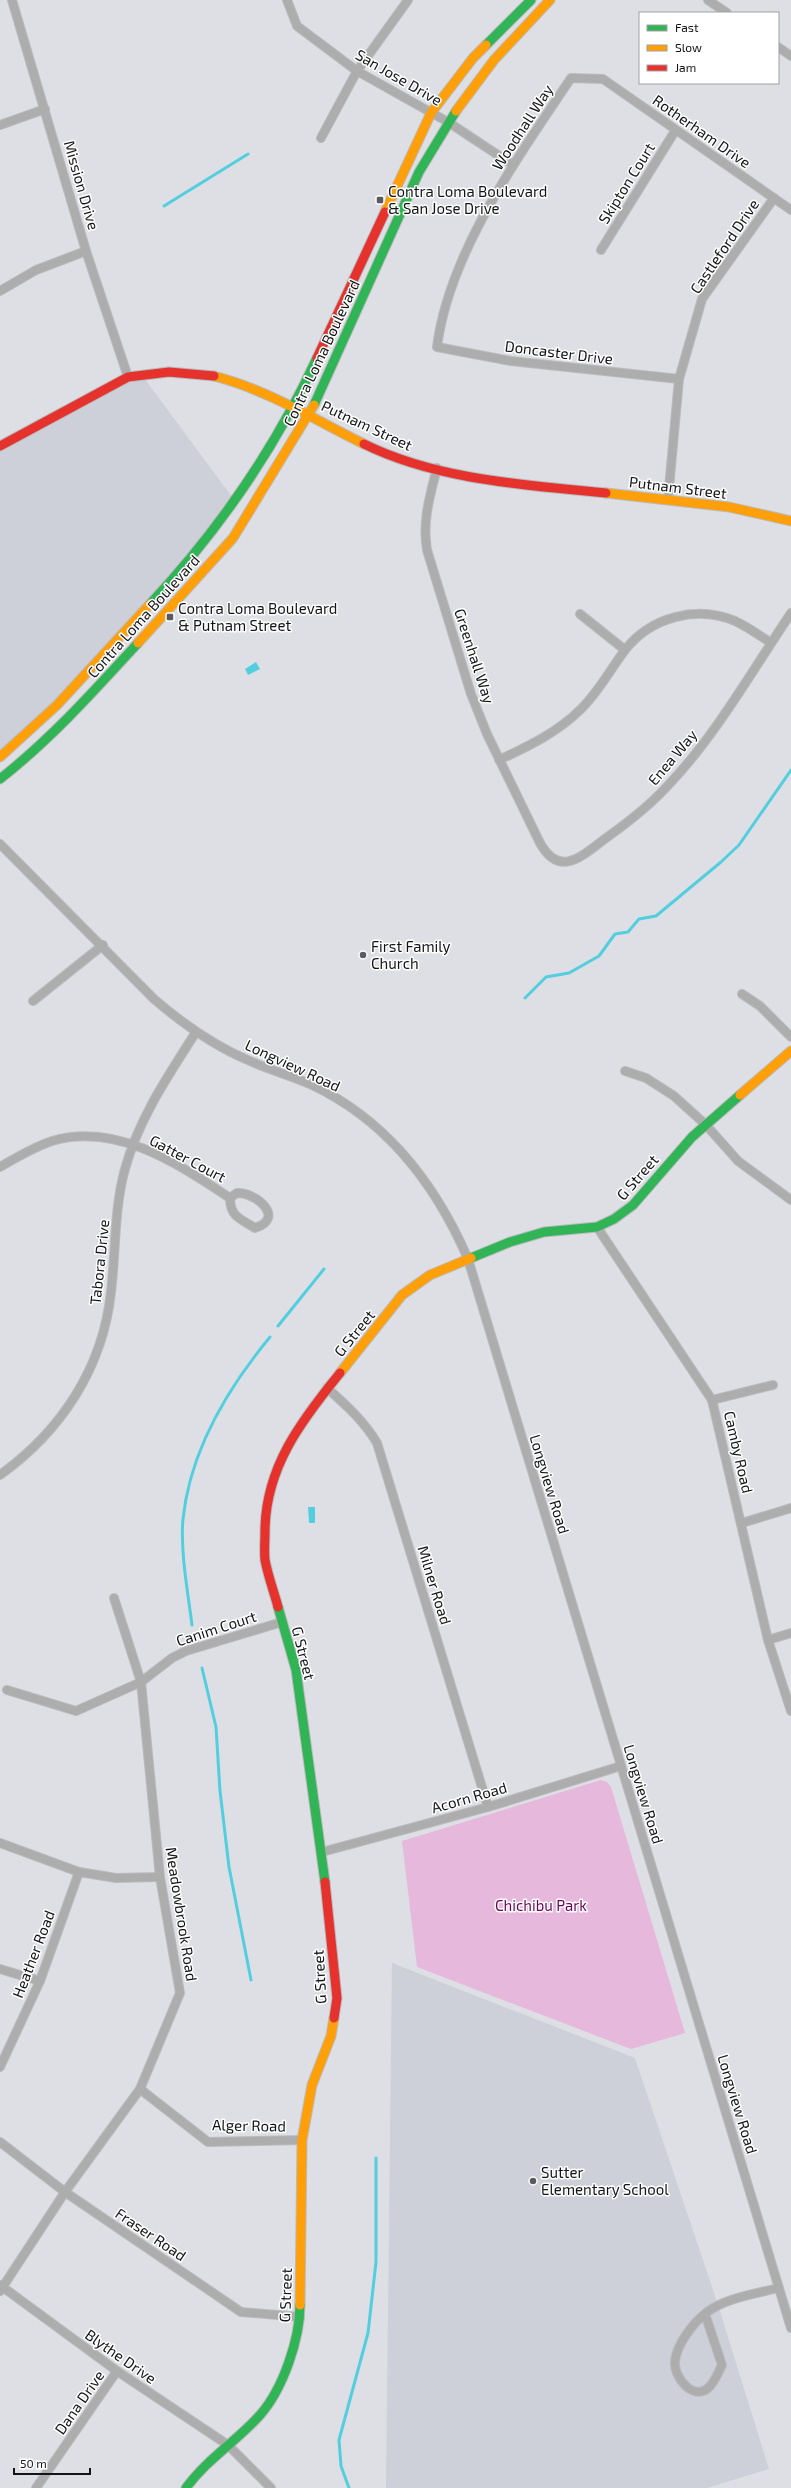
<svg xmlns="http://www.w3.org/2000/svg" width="791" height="2488" font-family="'Exo 2',sans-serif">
  <rect width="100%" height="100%" fill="#dedfe4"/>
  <g fill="#cdcfd9">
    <polygon points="141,374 235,501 168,585 0,757 0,446"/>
    <polygon points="392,1963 635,2058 718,2305 769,2469 707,2488 386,2488"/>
  </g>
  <polygon fill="#e5b8dc" points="601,1780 607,1782 611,1787 685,2033 631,2049 417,1967 402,1841"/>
  <g fill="#53cedf">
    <polygon points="256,662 260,669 248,675 245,669"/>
    <polygon points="308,1507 315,1507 315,1523 309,1523"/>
  </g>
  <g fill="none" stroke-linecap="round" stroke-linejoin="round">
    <g stroke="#53cedf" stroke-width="3">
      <polyline points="164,206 248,154"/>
      <polyline points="525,998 546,977 569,973 599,956 615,934 628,932 639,919 656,916 721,862 739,845 791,770"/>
      <polyline points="278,1326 324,1269"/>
      <path d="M 192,1625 C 188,1593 180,1550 183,1519 C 190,1451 227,1389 270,1337"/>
      <polyline points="202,1668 216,1727 220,1791 229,1867 251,1980"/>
      <polyline points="349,2488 341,2466 339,2440 368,2333 376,2262 376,2158"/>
    </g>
    <g stroke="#babbbe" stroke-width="10">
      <g id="street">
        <polyline points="12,0 86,251 128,377"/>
        <polyline points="287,0 297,26 357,71 448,122 513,165"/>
        <polyline points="708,0 727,13"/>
        <polyline points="778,47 791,56"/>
        <polyline points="0,125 45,109"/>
        <polyline points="321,138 357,71 408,0"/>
        <polyline points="601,250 675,131"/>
        <polyline points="0,291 36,270 86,251"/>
        <path d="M 679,379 L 511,361 L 437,347 C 449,252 519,156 571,78 L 603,79 L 791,210"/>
        <path d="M 437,468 C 430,496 422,521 427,550 L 471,694 L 487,734 L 540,843 C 560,879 583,855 606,838 C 630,821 653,803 672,781 C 717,733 754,668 791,613"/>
        <polyline points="668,499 679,379 702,299 774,198"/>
        <polyline points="580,614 625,650"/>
        <path d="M 499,760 C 529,746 558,732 581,709 C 599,691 610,670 625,650 C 651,617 696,605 735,621 C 748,627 759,635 771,643"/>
        <path d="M 0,844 L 154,999 C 183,1024 214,1046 250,1061 C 270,1070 292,1076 312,1085 C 386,1120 436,1185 468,1259 L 791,2328"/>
        <polyline points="742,994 760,1006 791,1037"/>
        <polyline points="33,1001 103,945"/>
        <polyline points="625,1071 646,1078 674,1096 706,1125 738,1161 791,1200"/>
        <path d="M 0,1167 C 17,1157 34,1147 52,1141 C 117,1122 178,1164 230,1198"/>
        <path d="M 237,1193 C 256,1192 286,1218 255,1228 C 241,1219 230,1217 230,1198 Z"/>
        <polyline points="597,1227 712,1400 768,1640 791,1711"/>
        <path d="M 327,1388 C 346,1405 364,1421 377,1443 L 488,1807"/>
        <polyline points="712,1400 773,1385"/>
        <path d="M 0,1475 C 61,1431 103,1368 111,1292 C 116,1251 114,1208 125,1169 C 139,1118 168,1076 196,1032"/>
        <polyline points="742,1523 791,1508"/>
        <polyline points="768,1640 791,1633"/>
        <polyline points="7,1690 76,1711 141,1682 172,1658 186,1651 282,1622"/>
        <polyline points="0,1843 79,1872 116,1878 160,1877"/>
        <polyline points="322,1852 488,1807 621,1766"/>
        <polyline points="0,1969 40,1981"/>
        <polyline points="0,2067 40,1981 79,1872"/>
        <polyline points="140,2089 208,2142 302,2140"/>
        <polyline points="0,2142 65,2192 241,2312 300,2317"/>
        <polyline points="0,2285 117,2371 228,2445 271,2488"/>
        <polyline points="0,2291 65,2192 140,2089 180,1993 160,1877 141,1682 114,1598"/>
        <path d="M 705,2314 L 722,2365 C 718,2373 714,2384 707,2389 C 692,2400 673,2376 675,2361 C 677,2344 693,2323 706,2313 C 725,2298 755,2294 778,2288"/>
        <polyline points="36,2488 117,2371"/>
      </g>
    </g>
    <g stroke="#babbbe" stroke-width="11">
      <g id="fast">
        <polyline points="486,45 531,0"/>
        <polyline points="314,405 419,172 456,111"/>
        <path d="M 150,604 C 218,531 276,447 317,358"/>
        <path d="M 0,779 C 51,739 94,691 138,643"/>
        <polyline points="471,1258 510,1242 544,1232 597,1227 614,1219 633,1205 692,1137 740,1095"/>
        <polyline points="278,1607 296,1670 325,1882"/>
        <path d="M 186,2488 C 207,2459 237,2441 260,2415 C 283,2389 300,2339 300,2305"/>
      </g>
    </g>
    <g stroke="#babbbe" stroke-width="11">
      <g id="slow">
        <polyline points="456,111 494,60 550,0"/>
        <polyline points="385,212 431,113 473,58 486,45"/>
        <path d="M 214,376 C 268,390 315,420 364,444"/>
        <polyline points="606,493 729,507 791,521"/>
        <polyline points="138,643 233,538 314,405"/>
        <polyline points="0,757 57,705 150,604"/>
        <polyline points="740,1095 791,1051"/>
        <polyline points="340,1373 402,1295 430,1275 471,1258"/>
        <polyline points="300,2305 302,2140 312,2085 331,2036 334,2018"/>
      </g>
    </g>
    <g stroke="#babbbe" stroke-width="11">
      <g id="jam">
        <polyline points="317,358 385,212"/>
        <path d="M 364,444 C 437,480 526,485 606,493"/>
        <polyline points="0,446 128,377 169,372 214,376"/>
        <path d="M 278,1607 C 274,1592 268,1576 265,1560 C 264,1551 265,1541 265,1532 C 265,1468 301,1421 340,1373"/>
        <polyline points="325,1882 337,1998 334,2018"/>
      </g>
    </g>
    <use href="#street" stroke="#adadae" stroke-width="8"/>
    <use href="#fast" stroke="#30b455" stroke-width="9"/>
    <use href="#slow" stroke="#ff9f0a" stroke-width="9"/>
    <use href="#jam" stroke="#e5322d" stroke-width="9"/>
  </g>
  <g fill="#5a5b5e" stroke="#fff" stroke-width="1.5">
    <rect x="376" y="196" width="8" height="8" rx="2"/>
    <rect x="166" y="613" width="8" height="8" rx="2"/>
    <circle cx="363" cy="955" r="4"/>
    <circle cx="533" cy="2181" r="4"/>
  </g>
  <g text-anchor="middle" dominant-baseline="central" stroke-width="3" stroke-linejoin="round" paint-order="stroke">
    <g font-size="15" fill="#131416" stroke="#fff">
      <text transform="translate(399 77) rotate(30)">San Jose Drive</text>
      <text transform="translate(522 127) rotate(-57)">Woodhall Way</text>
      <text transform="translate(702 131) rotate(35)">Rotherham Drive</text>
      <text transform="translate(626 183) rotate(-58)">Skipton Court</text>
      <text transform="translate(82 185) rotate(74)">Mission Drive</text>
      <text transform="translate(724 246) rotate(-56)">Castleford Drive</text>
      <text transform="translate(559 352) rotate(7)">Doncaster Drive</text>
      <text transform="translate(321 353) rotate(-65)">Contra Loma Boulevard</text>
      <text transform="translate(367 425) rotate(25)">Putnam Street</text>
      <text transform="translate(678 487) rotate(7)">Putnam Street</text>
      <text transform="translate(143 616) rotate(-48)">Contra Loma Boulevard</text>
      <text transform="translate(475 656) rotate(72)">Greenhall Way</text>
      <text transform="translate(672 757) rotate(-50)">Enea Way</text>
      <text transform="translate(293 1065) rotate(25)">Longview Road</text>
      <text transform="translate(188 1158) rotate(28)">Gatter Court</text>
      <text transform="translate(637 1177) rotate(-49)">G Street</text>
      <text transform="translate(99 1262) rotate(-84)">Tabora Drive</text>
      <text transform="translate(354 1333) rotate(-51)">G Street</text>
      <text transform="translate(739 1452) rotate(77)">Camby Road</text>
      <text transform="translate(550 1484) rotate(73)">Longview Road</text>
      <text transform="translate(435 1585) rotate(73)">Milner Road</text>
      <text transform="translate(216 1628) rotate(-18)">Canim Court</text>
      <text transform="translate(304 1653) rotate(76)">G Street</text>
      <text transform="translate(644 1794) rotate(73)">Longview Road</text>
      <text transform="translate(469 1797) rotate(-16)">Acorn Road</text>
      <text transform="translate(182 1914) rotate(81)">Meadowbrook Road</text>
      <text transform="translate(33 1954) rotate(-69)">Heather Road</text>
      <text transform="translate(319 1977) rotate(-93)">G Street</text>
      <text transform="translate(738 2104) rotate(73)">Longview Road</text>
      <text transform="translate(249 2125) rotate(1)">Alger Road</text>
      <text transform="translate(151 2234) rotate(34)">Fraser Road</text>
      <text transform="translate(285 2295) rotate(-88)">G Street</text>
      <text transform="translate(121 2356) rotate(35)">Blythe Drive</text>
      <text transform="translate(79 2402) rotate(-55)">Dana Drive</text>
    </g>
    <g font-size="15" fill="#131416" stroke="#fff" text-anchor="start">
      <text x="388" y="191">Contra Loma Boulevard<tspan x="388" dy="17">&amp; San Jose Drive</tspan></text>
      <text x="178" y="608">Contra Loma Boulevard<tspan x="178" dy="17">&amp; Putnam Street</tspan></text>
      <text x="371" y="946">First Family<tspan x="371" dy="17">Church</tspan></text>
      <text x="541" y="2172">Sutter<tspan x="541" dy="17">Elementary School</tspan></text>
    </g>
    <g font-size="15" fill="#6c035c" stroke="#fff">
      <text x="541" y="1905">Chichibu Park</text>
    </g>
  </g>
  <rect x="639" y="12" width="140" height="72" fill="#ffffff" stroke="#a1a1a2"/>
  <rect x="647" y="25" width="20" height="6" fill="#30b455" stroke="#a1a1a2"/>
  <text x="675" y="32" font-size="12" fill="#131416">Fast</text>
  <rect x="647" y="45" width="20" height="6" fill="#ff9f0a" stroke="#a1a1a2"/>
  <text x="675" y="52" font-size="12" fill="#131416">Slow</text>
  <rect x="647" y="65" width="20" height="6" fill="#e5322d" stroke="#a1a1a2"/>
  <text x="675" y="72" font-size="12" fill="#131416">Jam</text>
  <path d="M14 2468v6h76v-6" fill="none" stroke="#131416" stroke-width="2"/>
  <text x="20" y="2468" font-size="12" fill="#131416" stroke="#ffffff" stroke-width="3" paint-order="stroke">50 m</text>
</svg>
